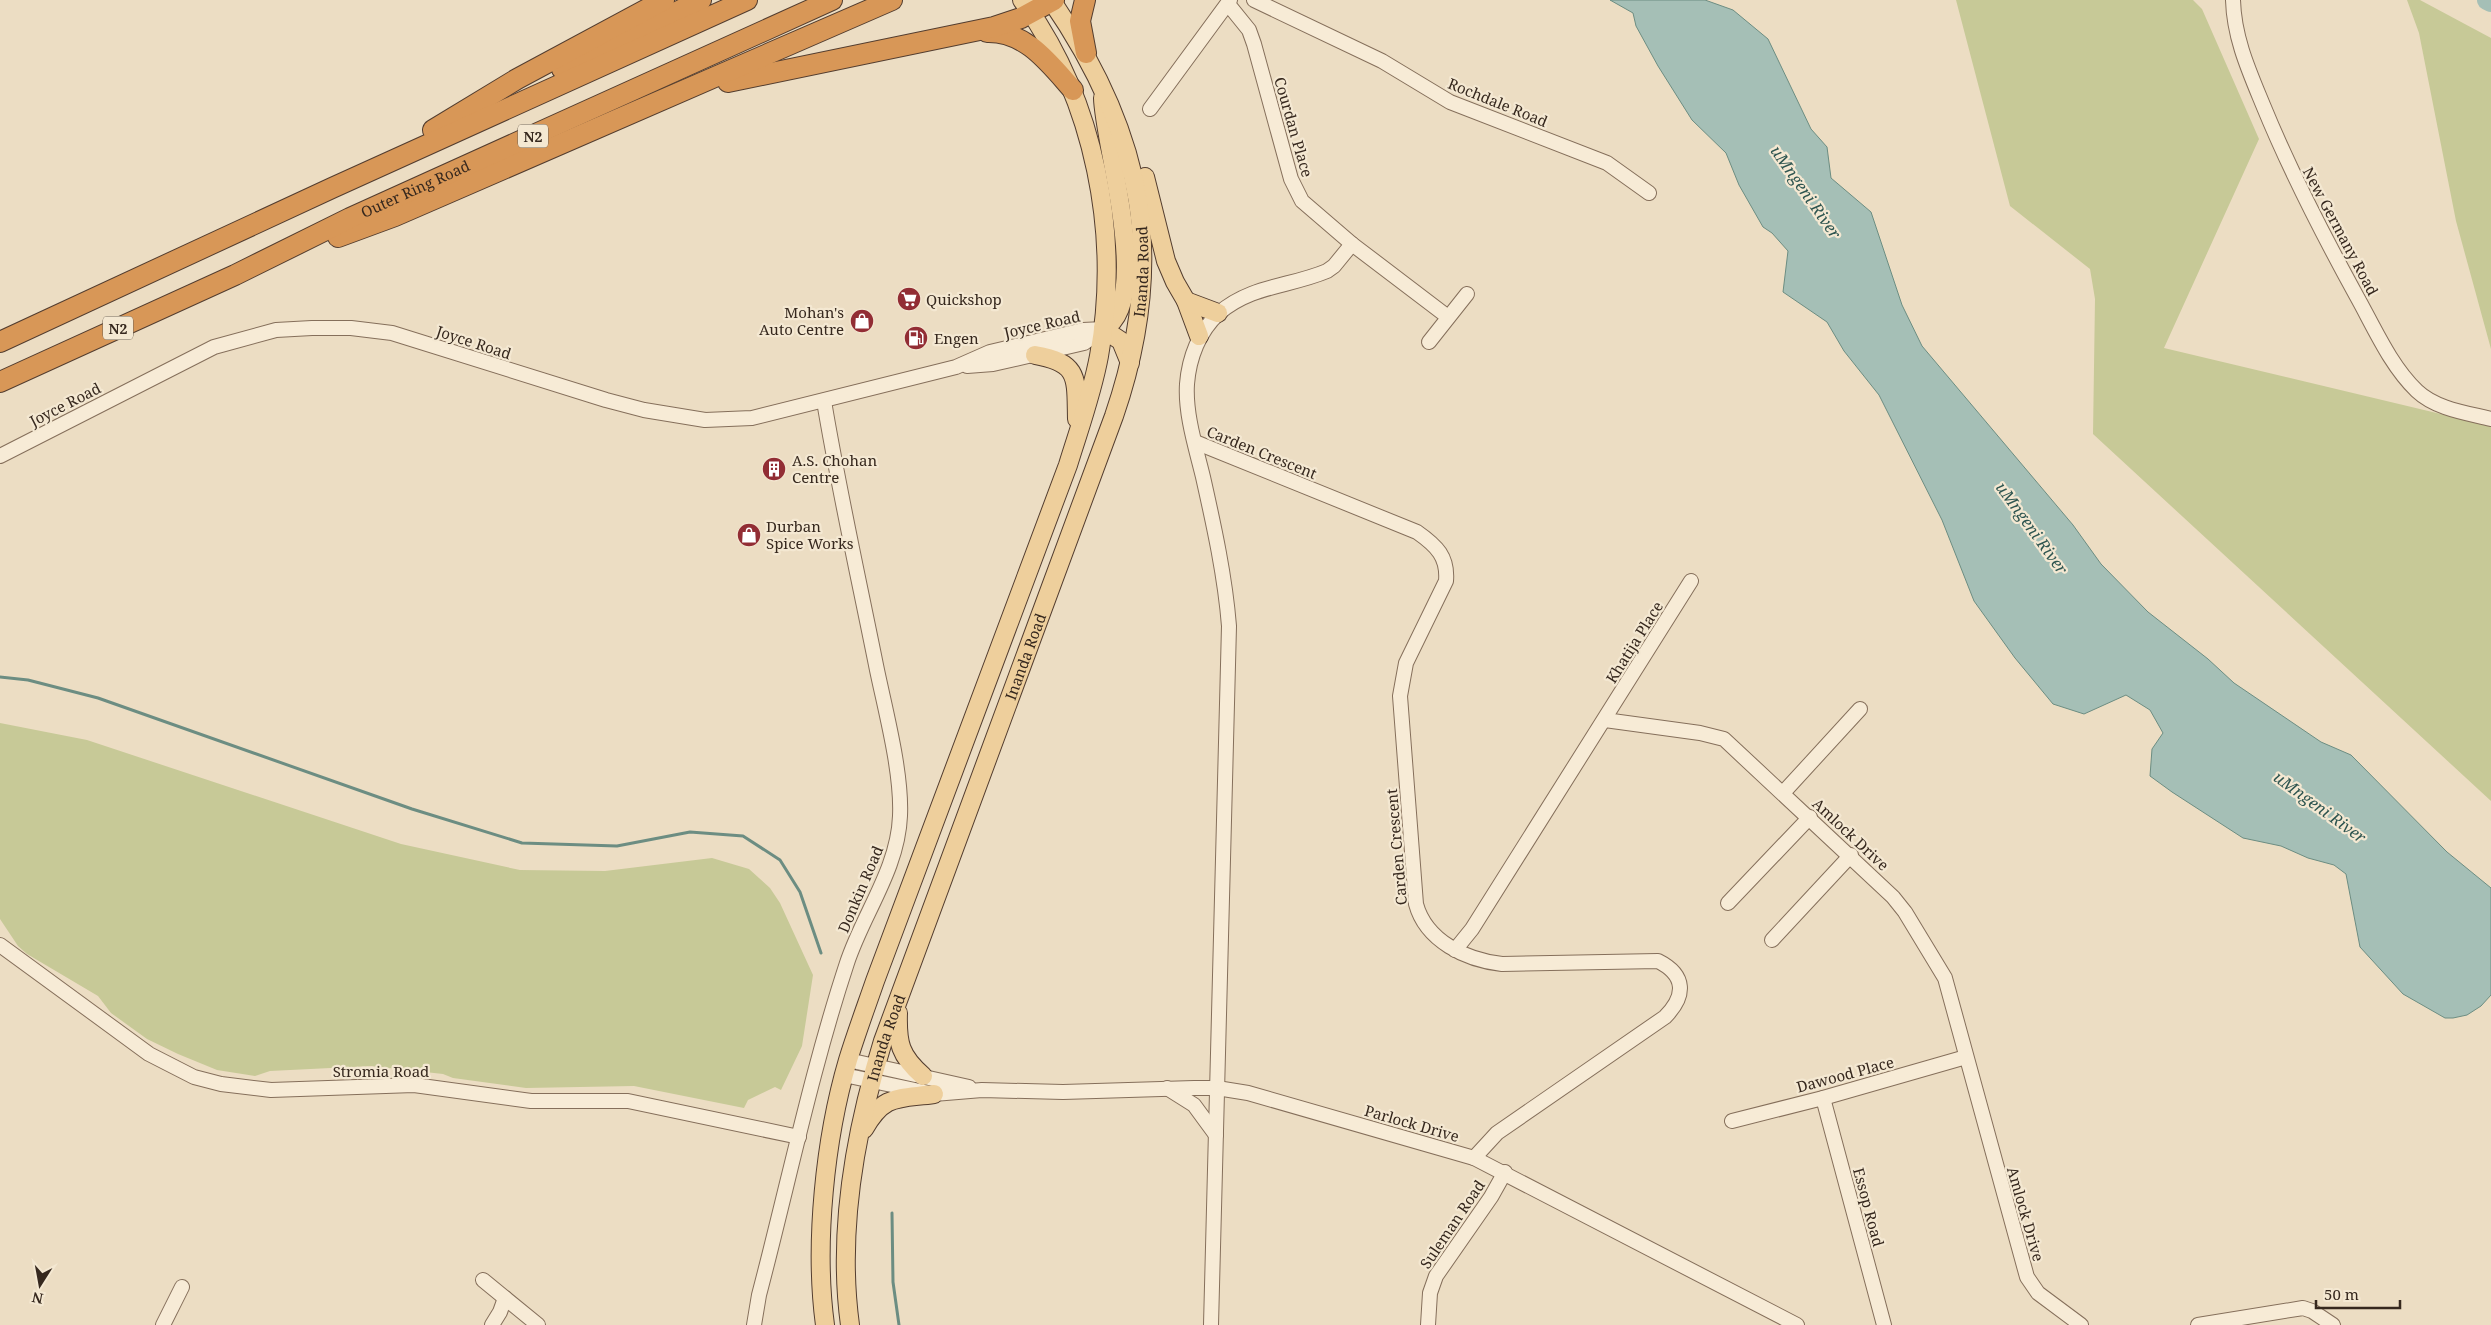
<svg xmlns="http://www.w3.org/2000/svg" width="2491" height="1325" font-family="'Noto Serif',serif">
  <rect width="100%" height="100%" fill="#ecddc3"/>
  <g fill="#c7c997">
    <polygon points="1956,0 2193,0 2202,9 2259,139 2164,348 2491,426 2491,801 2093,434 2095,299 2090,269 2010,206"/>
    <polygon points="2407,0 2420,0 2491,38 2491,349 2456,221 2419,33"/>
    <polygon points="0,723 87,740 401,844 520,870 605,871 712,858 749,869 770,888 780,903 813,975 802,1046 781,1090 775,1087 748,1100 744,1108 634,1086 526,1088 453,1078 443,1074 371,1066 270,1071 255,1076 217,1070 178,1054 147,1039 111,1013 98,996 27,954 18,946 0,919"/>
  </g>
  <polygon fill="#a5bfb6" stroke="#6c8d82" points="1610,0 1705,0 1733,10 1768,39 1811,129 1827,147 1831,178 1871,212 1902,305 1922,346 2073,525 2101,564 2148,612 2208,659 2234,683 2321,742 2351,755 2447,852 2491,888 2491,995 2481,1006 2467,1015 2453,1018 2445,1018 2403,994 2360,947 2346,874 2334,865 2308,858 2281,846 2243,838 2172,792 2150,776 2152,749 2163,733 2150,710 2126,695 2084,714 2053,704 2015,658 1974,601 1942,520 1879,395 1844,351 1827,322 1783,292 1788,251 1772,233 1763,227 1739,185 1726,153 1692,120 1658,66 1636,26 1633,13"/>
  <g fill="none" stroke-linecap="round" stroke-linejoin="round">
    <g stroke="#6c8d82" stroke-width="3">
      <polyline points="0,677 28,680 98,698 412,809 522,843 617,846 690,832 743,836 780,860 800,892 821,953"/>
      <polyline points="892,1213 893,1282 899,1325"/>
    </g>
    <polyline stroke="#a5bfb6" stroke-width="20" points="2487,0 2491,2"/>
    <g stroke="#856f5b" stroke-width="16">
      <g id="minor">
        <polyline points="1254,0 1382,61 1450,102 1607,163 1649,193"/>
        <path d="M 2233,0 C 2234,38 2249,71 2263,105 C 2290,171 2322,233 2356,295 C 2374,327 2390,365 2417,391 C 2436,409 2467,413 2491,419"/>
        <polyline points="1228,4 1249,30 1254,44 1291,179 1302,201 1352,244 1448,317"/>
        <polyline points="1150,109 1230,0"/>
        <polyline points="1429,342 1467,294"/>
        <polyline points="967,366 993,364 1084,343 1103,329"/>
        <path d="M 1195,442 L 1417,532 C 1437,546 1448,557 1446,581 L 1406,663 L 1400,696 L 1416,904 C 1426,941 1466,960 1502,964 L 1658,961 C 1686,975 1686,996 1665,1017 L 1497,1133 L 1474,1158"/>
        <polyline points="0,456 214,347 276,330 312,328 351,328 392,333 606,400 644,410 705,420 752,418 956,367 990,352 1083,330 1103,329"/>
        <polyline points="1605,720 1700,733 1724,739 1893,897 1905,912 1945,978 2027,1277 2038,1293 2081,1325"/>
        <polyline points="1783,793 1860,709"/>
        <polyline points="1728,903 1810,817"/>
        <polyline points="1772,940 1851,855"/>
        <polyline points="0,945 149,1054 194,1077 221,1084 271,1090 414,1085 531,1101 628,1101 799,1137"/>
        <polyline points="1455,950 1472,929 1691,581"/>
        <polyline points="848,1060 969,1087"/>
        <polyline points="844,1075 934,1094 982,1090 1063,1092 1194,1088 1217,1088 1248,1093 1474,1158 1797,1325"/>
        <polyline points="1167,1088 1194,1105 1216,1135"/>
        <polyline points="1823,1098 1884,1325"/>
        <polyline points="1732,1121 1823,1098 1966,1057"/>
        <polyline points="483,1280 538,1325"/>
        <polyline points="163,1325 182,1287"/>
        <polyline points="492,1325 500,1312 505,1298"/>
        <path d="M 754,1325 L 759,1295 C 788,1185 811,1072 847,963 C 863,914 898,869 900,816 C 902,773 886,713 877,670 C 859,580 839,491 824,401"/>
        <path d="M 1211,1325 L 1229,626 C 1225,576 1214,526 1203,477 C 1196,448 1185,414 1187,384 C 1189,358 1199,331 1219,313 C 1252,285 1289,287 1327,271 L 1334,266 L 1352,244"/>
        <polyline points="1428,1325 1430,1293 1436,1276 1491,1197 1505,1172"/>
        <polyline points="2198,1325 2303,1308 2312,1311 2333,1325"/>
      </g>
    </g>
    <g stroke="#533d2f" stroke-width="20">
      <g id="major">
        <path d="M 1103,98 C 1104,145 1154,303 1103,329"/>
        <polyline points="1145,177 1166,261 1175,282 1186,301 1199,336"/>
        <polyline points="1186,301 1218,313"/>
        <polyline points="1103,329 1121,341 1130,363"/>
        <path d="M 1035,355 C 1080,363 1076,378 1077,419"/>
        <path d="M 898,1013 C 897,1043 900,1056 923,1076"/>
        <path d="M 864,1129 C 884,1094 897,1099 934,1094"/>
        <path d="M 825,1325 C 814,1244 825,1138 848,1060 C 856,1034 866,1007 875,981 L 1068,465 C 1079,429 1092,394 1099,356 C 1121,235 1095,100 1022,0"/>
        <path id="s1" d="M 850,1325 C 837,1230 855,1132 883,1041 L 1114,416 C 1168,259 1144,135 1051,0"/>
      </g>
    </g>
    <g stroke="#533d2f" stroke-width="22">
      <g id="highway">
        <polyline points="1085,0 1080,21 1086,53"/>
        <path d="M 987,32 C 1026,31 1049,63 1073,90"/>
        <polyline points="562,69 701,0"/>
        <polyline points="728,82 994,27 1021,18 1054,0"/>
        <polyline points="433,130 517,79 664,0"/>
        <polyline points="338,237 395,216 892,0"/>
        <polyline points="0,342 332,188 747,0"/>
        <path id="s2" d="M 0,382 L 235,275 L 350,218 L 832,0"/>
      </g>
    </g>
    <use href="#minor" stroke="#f7ebd6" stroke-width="14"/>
    <use href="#major" stroke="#eecf9c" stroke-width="18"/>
    <use href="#highway" stroke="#d89757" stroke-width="20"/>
  </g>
  <defs>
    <g id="supermarket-disc" transform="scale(1.25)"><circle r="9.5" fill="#922d34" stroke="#f4e8d2"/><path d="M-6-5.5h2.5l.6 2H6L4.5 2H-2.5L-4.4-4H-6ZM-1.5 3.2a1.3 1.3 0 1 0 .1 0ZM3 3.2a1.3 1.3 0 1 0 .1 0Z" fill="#fff"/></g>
    <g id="shop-disc" transform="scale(1.25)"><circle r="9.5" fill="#922d34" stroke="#f4e8d2"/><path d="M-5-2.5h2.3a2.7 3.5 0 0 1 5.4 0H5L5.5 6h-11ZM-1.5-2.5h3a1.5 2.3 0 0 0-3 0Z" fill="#fff"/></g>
    <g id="fuel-disc" transform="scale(1.25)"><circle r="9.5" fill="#922d34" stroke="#f4e8d2"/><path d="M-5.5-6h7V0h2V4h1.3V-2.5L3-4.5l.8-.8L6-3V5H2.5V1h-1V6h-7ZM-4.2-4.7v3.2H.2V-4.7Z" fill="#fff"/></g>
    <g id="building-disc" transform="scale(1.25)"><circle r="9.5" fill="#922d34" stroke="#f4e8d2"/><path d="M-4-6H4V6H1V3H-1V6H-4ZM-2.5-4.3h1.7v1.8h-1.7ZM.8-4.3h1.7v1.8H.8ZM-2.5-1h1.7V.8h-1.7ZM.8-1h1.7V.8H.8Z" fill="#fff"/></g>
  </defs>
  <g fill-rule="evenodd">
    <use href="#supermarket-disc" x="909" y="299"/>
    <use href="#shop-disc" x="862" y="321"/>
    <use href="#fuel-disc" x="916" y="338"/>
    <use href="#building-disc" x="774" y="469"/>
    <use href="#shop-disc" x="749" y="535"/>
  </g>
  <g text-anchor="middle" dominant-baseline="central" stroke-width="4.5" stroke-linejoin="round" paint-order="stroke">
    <g fill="#f4e8d2" stroke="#6f6254" stroke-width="1">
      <rect x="518" y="124.5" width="30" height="23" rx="4"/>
      <rect x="103" y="316.5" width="30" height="23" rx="4"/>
    </g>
    <g font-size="14" font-weight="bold" fill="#36281e">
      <text x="533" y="136">N2</text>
      <text x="118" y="328">N2</text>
    </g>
    <g font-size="15" fill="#36281e" stroke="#f4e8d2">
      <text transform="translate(1498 102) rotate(22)">Rochdale Road</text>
      <text transform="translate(1294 127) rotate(74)">Courdan Place</text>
      <text stroke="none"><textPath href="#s2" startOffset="458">Outer Ring Road</textPath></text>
      <text transform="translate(2341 231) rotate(62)">New Germany Road</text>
      <text stroke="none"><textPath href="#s1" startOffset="1102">Inanda Road</textPath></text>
      <text transform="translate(1042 324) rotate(-13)">Joyce Road</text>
      <text transform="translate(474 342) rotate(18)">Joyce Road</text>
      <text transform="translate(65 404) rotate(-27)">Joyce Road</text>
      <text transform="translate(1262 452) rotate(22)">Carden Crescent</text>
      <text transform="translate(1634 642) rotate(-58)">Khatija Place</text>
      <text stroke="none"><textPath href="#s1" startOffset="698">Inanda Road</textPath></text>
      <text transform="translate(1851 834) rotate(43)">Amlock Drive</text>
      <text transform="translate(1396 847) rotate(-95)">Carden Crescent</text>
      <text transform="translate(860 889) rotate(-67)">Donkin Road</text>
      <text stroke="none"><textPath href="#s1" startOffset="292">Inanda Road</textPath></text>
      <text x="381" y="1071">Stromia Road</text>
      <text transform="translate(1845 1074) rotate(-15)">Dawood Place</text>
      <text transform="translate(1412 1123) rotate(16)">Parlock Drive</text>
      <text transform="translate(1869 1207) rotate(75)">Essop Road</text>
      <text transform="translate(2026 1214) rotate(74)">Amlock Drive</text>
      <text transform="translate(1452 1224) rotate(-56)">Suleman Road</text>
    </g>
    <g font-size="15" fill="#36281e" stroke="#f4e8d2" text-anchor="start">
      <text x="926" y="299">Quickshop</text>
      <text x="844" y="312" text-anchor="end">Mohan's<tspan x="844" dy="17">Auto Centre</tspan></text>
      <text x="934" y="338">Engen</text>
      <text x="792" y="460">A.S. Chohan<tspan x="792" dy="17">Centre</tspan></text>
      <text x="766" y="526">Durban<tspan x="766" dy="17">Spice Works</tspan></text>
    </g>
    <g font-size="16" font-style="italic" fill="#2e5550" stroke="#f4e8d2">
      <text transform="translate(1806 192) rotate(55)">uMngeni River</text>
      <text transform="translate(2032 528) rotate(54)">uMngeni River</text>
      <text transform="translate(2320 807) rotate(36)">uMngeni River</text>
    </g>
  </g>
  <g transform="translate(40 1285) rotate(191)" stroke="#f4e8d2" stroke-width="4" paint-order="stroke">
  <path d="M0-4L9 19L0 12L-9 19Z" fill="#36281e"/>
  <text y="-8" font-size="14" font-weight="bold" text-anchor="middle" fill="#36281e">N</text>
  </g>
  <path d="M2316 1300v8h84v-8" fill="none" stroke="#36281e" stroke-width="2.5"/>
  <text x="2324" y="1300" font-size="15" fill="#36281e" stroke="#f4e8d2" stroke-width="4" paint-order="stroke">50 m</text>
</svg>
